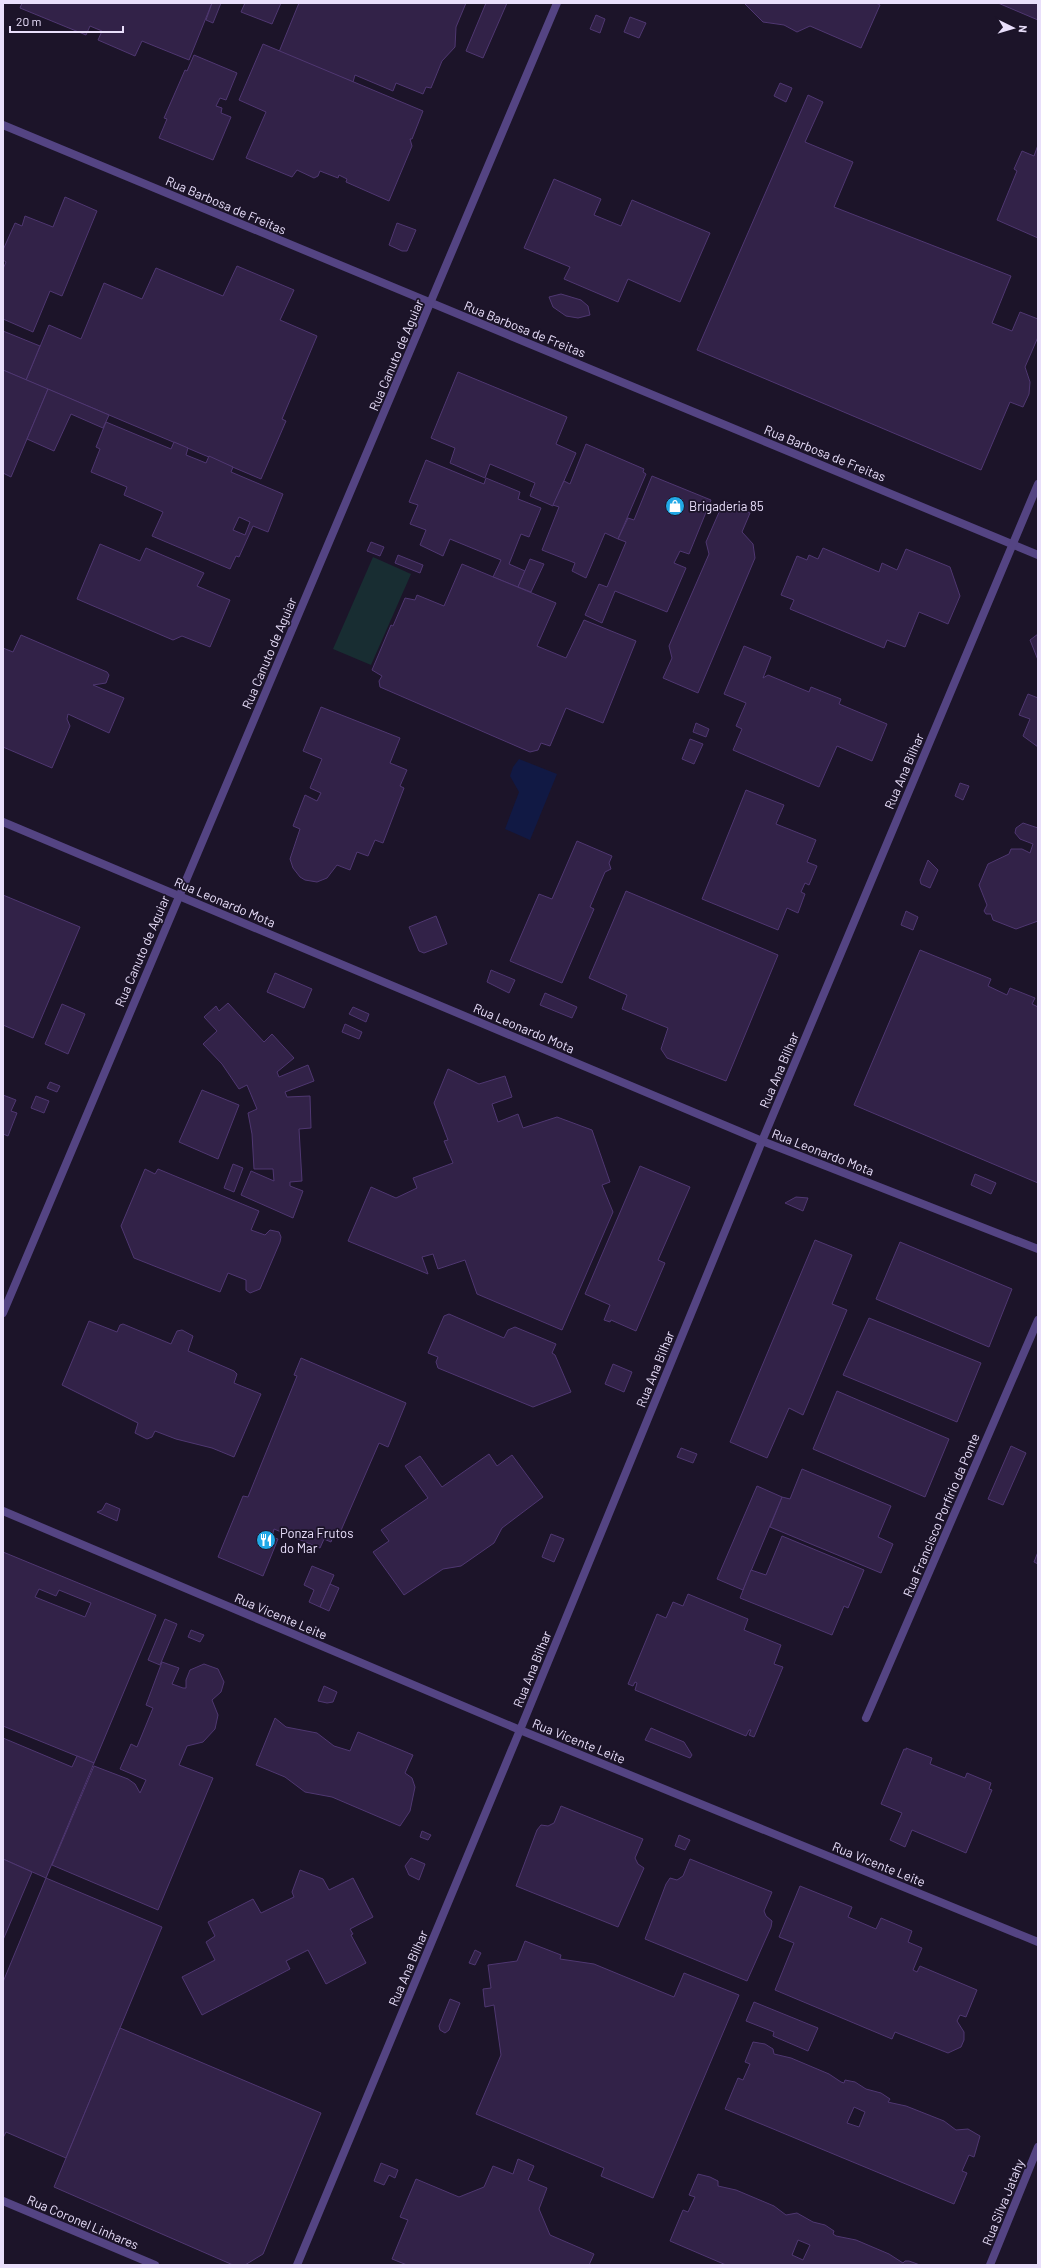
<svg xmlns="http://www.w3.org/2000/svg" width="1041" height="2268" font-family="Barlow,sans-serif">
  <rect width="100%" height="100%" fill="#1c1429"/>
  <polygon fill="#182d32" points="373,557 411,574 371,665 333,649"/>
  <polygon fill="#111944" points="519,759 557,774 530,840 505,829 519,792 510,776 513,767"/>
  <g fill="#322248" stroke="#4f3771" fill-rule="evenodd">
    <polygon points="22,3 212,3 189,60 142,41 135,56 98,40 102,31 90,26 86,35 20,8"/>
    <polygon points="212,3 221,3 213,23 206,20"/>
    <polygon points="245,3 281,3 272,24 241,12"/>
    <polygon points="299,3 466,3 456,27 455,47 442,61 431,88 426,87 423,94 396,83 393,91 355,75 353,82 279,52"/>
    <polygon points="486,3 507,3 483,58 466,51"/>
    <polygon points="744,3 876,3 880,5 861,48 810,26 797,32 784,25 763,22"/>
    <polygon points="998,3 1038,3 1038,20"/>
    <polygon points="596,15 605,19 600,33 590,29"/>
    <polygon points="630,17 646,23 639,38 624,32"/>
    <polygon points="263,44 423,111 412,139 410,139 412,146 389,201 346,182 347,179 339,175 338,178 320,171 318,176 314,178 297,170 292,177 246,158 266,112 239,100"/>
    <polygon points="194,55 237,73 226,100 220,98 216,106 222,108 221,113 231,117 213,160 159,138 167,119 164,118 185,70 187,71"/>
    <polygon points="780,83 792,88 786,102 774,96"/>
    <polygon points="808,95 823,102 805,142 853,162 834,207 1011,276 992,323 1012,331 1020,312 1038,319 1038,337 1025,367 1030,382 1029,394 1023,407 1010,402 981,470 697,350"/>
    <polygon points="1038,145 1038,238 997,220 1017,171 1014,169 1022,151 1034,156"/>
    <polygon points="554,179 601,199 594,215 621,226 632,200 710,233 680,302 628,279 618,302 564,279 570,267 524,248"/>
    <polygon points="65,197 97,211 62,296 50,291 33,332 3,319 3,269 6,262 3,260 3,250 15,223 22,226 25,216 53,227"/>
    <polygon points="397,223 416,230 407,251 402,251 389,245"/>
    <polygon points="237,266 294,290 280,320 317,336 282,419 286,421 261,479 26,380 49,325 81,339 104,283 142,299 156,268 223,296"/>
    <polygon points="561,294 581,300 588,306 590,315 578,318 566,316 553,307 549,297"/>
    <polygon points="3,331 40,346 26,380 3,370"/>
    <polygon points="3,370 48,389 11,477 3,473"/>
    <polygon points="458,372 567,417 556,444 576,453 553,506 530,496 535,483 490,464 485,478 450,463 455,448 431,438"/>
    <polygon points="48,389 109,415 103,428 71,414 54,451 27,439"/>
    <path d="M 106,422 L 171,449 L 174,442 L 188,448 L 186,455 L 206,463 L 209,456 L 233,467 L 231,472 L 283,494 L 268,532 L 253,526 L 239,557 L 236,556 L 230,569 L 152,536 L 163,512 L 124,495 L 127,487 L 91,472 L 100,449 L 96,447 ZM 239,517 L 250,522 L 245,535 L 233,530 Z"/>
    <polygon points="586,444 644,469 643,472 646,474 618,539 605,533 586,578 572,571 575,563 542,550 559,507 553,505 564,481 570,484"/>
    <polygon points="426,460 484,484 486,478 520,492 518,499 541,508 529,537 521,534 509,564 525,571 518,587 493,577 501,560 450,539 443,556 420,545 426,530 410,524 418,505 409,502"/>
    <polygon points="652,476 711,500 689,554 680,551 674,563 686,568 667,612 615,591 602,623 585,615 599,584 607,587 626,542 618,539 628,518 634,520"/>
    <polygon points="724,501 750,513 742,532 753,544 755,558 698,693 663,678 672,658 669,646 709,554 706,542"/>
    <polygon points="371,542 384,547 380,556 367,551"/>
    <polygon points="100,544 140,561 146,548 204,573 197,586 230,600 210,647 182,636 173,640 77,599"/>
    <polygon points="823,548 879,572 882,563 897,570 906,549 950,567 960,596 948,624 919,612 905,647 887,640 884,648 790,609 794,600 781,595 797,556 807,560 809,555 818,559"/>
    <polygon points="398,555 423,565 420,573 395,563"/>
    <polygon points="530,559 544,564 531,592 518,587"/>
    <polygon points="462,564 556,603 537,646 566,658 584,620 636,641 603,723 566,708 550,746 541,743 538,750 530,752 380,687 379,681 382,676 372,670 391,625 393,626 405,598 415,600 417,595 444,606"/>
    <polygon points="1038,634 1038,660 1030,640"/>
    <polygon points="21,635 107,672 109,675 106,683 93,685 124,698 109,733 68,714 67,719 70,726 52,768 3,747 3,648 13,652"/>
    <polygon points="744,646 771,657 763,678 768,675 809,692 811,687 841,699 839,704 887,724 872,761 837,746 819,787 733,750 742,729 736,726 746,703 724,694"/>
    <polygon points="1028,694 1038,698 1038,747 1023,736 1030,719 1019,715"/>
    <polygon points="321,707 400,738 390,763 407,770 400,786 404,788 383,843 375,840 368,856 357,852 350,870 337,865 327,878 317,882 305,880 300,877 293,868 290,859 300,829 293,826 305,795 317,801 321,793 310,788 322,759 303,751"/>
    <polygon points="696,723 709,729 706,737 693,732"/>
    <polygon points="690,739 703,744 694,764 682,759"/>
    <polygon points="960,783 969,786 963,800 955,796"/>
    <polygon points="746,790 784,805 776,824 816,840 807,862 817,866 809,885 805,883 801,892 805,894 798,913 787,908 778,930 702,899"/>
    <polygon points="1023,823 1038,828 1038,921 1016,929 993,920 991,914 986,914 984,911 987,905 979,885 988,864 1009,854 1011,849 1022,849 1030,853 1033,844 1020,839 1015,833 1016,828"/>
    <polygon points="577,841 612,856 609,863 611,869 605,872 590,907 594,909 562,983 510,961 539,894 552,899"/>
    <polygon points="928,860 938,870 930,888 921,884 920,880"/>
    <polygon points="626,891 778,955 726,1081 667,1058 661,1049 668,1028 622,1009 627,995 589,978"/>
    <polygon points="3,895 80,927 33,1038 3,1025"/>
    <polygon points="906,911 918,917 913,930 901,925"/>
    <polygon points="436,916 447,944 424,953 419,951 409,927"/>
    <polygon points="920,950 991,979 988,986 1007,995 1010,988 1035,998 1032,1004 1038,1007 1038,1183 854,1105"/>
    <polygon points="491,970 515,980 509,993 487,982"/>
    <polygon points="275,973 312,989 304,1008 267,992"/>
    <polygon points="545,993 577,1007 572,1018 540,1005"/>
    <polygon points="228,1003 264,1042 272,1034 294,1058 277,1072 279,1077 308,1065 314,1081 285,1092 287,1097 310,1096 311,1128 299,1129 302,1181 290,1182 290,1186 303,1191 293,1218 241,1195 251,1171 274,1181 273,1169 254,1169 252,1134 248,1113 257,1109 247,1085 239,1089 222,1064 203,1044 217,1031 204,1017 216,1006 219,1011"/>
    <polygon points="62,1004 85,1014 68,1054 45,1044"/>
    <polygon points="353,1007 369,1014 366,1022 349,1014"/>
    <polygon points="345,1024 362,1032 359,1039 342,1032"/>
    <polygon points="448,1069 479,1084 505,1076 512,1097 492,1104 498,1122 518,1114 523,1128 557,1117 592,1130 610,1182 602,1185 613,1212 562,1330 477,1294 465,1260 438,1269 433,1254 422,1257 428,1274 348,1241 371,1187 396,1198 417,1188 413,1178 453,1163 444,1141 448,1140 434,1103"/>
    <polygon points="50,1082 60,1086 57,1092 47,1088"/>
    <polygon points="202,1090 239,1105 218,1159 179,1142"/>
    <polygon points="3,1095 16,1100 11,1111 17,1113 8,1136 3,1134"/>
    <polygon points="36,1096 49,1101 44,1113 31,1108"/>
    <polygon points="233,1164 243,1168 234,1192 224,1188"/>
    <polygon points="640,1166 690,1187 658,1260 665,1263 636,1331 611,1320 610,1322 604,1320 610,1305 585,1294"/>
    <polygon points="145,1169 155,1174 158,1169 259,1211 251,1230 265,1235 270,1230 279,1232 281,1237 280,1242 260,1289 250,1293 246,1290 246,1280 228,1273 220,1292 134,1258 121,1226"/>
    <polygon points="975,1174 996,1183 991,1194 971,1185"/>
    <polygon points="796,1197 808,1198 803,1211 785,1203"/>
    <polygon points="815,1240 852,1255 832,1304 847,1310 803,1415 789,1408 767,1458 730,1442"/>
    <polygon points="900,1242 1012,1289 989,1347 876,1299"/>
    <polygon points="449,1314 504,1338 508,1330 515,1327 556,1344 552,1353 555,1355 571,1392 533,1407 438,1368 436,1362 438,1357 428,1353 444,1316"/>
    <polygon points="869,1318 981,1363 957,1422 843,1375"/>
    <polygon points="89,1321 117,1332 120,1325 123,1324 171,1344 177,1331 182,1330 193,1336 188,1351 234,1371 237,1374 234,1383 261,1394 234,1457 212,1448 176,1439 155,1431 152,1437 147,1439 135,1433 138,1423 62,1385"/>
    <polygon points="301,1358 406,1403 388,1447 379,1443 339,1535 334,1533 331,1542 324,1539 320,1548 274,1529 272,1537 278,1539 263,1576 218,1557 243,1496 248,1497 297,1376 294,1375"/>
    <polygon points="613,1364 632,1372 624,1392 605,1384"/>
    <polygon points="837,1391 949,1439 925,1497 813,1449"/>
    <polygon points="1011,1446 1026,1453 1003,1505 988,1499"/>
    <polygon points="681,1448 697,1454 693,1463 677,1457"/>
    <polygon points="489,1454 497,1466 512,1455 543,1497 502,1528 494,1543 461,1566 443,1569 404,1595 373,1552 389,1541 381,1530 428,1498 405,1466 420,1456 442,1487"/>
    <polygon points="802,1469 891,1506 878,1537 893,1544 881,1573 770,1527 782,1497 790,1499"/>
    <polygon points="757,1486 782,1497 743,1590 717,1579"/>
    <polygon points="106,1503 120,1509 117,1521 97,1512 102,1510"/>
    <polygon points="551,1534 564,1539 554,1562 542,1557"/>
    <polygon points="782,1536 864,1570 848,1608 844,1606 832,1635 740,1598 751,1570 766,1575"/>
    <path d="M 3,1552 L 156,1615 L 94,1763 L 3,1726 ZM 39,1589 L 56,1596 L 59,1590 L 91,1603 L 85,1617 L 35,1597 Z"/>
    <polygon points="1038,1552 1038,1564 1034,1562"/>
    <polygon points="312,1566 334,1575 320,1607 309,1602 314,1590 304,1585"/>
    <polygon points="330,1584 339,1588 329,1611 320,1607"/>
    <polygon points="688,1594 748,1619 744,1630 781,1645 774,1664 783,1667 754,1737 749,1735 751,1730 749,1730 746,1736 635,1690 637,1683 635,1682 633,1686 628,1684 657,1614 666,1618 673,1602 683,1606"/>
    <polygon points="165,1619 177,1624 160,1665 148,1660"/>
    <polygon points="191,1630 204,1635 200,1642 188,1637"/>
    <polygon points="162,1662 179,1668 172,1684 183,1688 186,1688 186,1680 190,1670 204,1664 218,1669 224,1682 221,1692 212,1700 218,1715 215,1729 203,1742 187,1746 179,1765 213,1778 158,1910 52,1865 94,1766 128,1779 135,1784 140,1793 146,1780 120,1769 131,1744 137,1747 153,1708 146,1705"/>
    <polygon points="324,1686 337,1692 333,1702 327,1703 318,1701"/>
    <polygon points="275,1718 286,1727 317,1733 334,1746 347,1750 350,1751 358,1732 413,1755 405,1773 412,1778 415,1787 410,1811 400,1826 332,1797 305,1792 285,1777 256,1765"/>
    <polygon points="651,1728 684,1742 692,1755 690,1758 645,1740"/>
    <polygon points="3,1738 72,1767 77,1756 94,1763 46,1878 3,1859"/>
    <polygon points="906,1748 932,1758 930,1764 965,1778 967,1773 991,1783 989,1789 992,1790 966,1853 912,1830 905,1847 890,1840 902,1813 881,1804 904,1749 906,1750"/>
    <polygon points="561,1806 643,1839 635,1858 638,1864 644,1868 618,1927 516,1886 537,1830 541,1825 548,1826 554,1823"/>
    <polygon points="422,1831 431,1835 428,1840 420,1837"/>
    <polygon points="679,1835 690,1840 685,1850 675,1846"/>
    <polygon points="411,1858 425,1864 419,1880 409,1875 405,1866"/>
    <polygon points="3,1859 32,1872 3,1940"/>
    <polygon points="690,1859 772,1892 764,1911 766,1916 772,1921 771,1927 747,1981 645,1939 666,1884 670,1878 677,1880 683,1876"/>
    <polygon points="300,1870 323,1879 329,1890 353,1878 373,1917 350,1929 353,1934 351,1935 366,1963 326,1984 308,1950 286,1961 290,1969 202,2015 182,1977 215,1960 206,1942 215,1936 208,1922 253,1899 261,1913 294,1897 292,1892"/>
    <polygon points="46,1878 162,1927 66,2158 6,2132 3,2138 3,1982"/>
    <polygon points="800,1886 852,1907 848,1917 876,1929 881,1918 912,1931 908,1942 922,1948 913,1970 917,1972 920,1966 977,1990 966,2017 960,2015 957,2021 964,2032 964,2040 961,2047 948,2053 895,2032 892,2039 775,1990 794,1943 779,1937"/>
    <polygon points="525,1941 561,1955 560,1959 594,1964 674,1997 684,1973 739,1995 653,2198 601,2176 604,2168 476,2114 501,2055 494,2005 485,2007 483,1989 491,1988 488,1965 517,1961"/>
    <polygon points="475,1950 481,1953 475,1965 469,1963"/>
    <polygon points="450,1999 460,2003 449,2030 445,2033 440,2030 439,2026"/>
    <polygon points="754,2002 818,2028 808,2051 773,2036 774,2032 746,2021"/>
    <polygon points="120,2028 321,2113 263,2254 245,2265 233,2265 54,2187"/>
    <path d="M 753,2042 L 765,2044 L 773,2049 L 774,2054 L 791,2058 L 829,2074 L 841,2082 L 844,2083 L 845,2080 L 855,2082 L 866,2089 L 881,2093 L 890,2099 L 888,2102 L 892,2103 L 906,2106 L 944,2121 L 956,2130 L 968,2129 L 980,2136 L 974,2157 L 969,2155 L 962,2171 L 967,2173 L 954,2204 L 725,2109 L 738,2078 L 743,2080 L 750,2064 L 745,2062 ZM 854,2107 L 865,2112 L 859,2127 L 847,2123 Z"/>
    <polygon points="518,2159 534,2166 528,2180 547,2188 539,2209 550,2235 594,2254 589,2265 407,2265 392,2259 408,2220 400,2217 416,2179 459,2197 484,2187 493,2166 513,2174"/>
    <polygon points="381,2163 398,2170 395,2178 389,2175 384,2185 374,2181"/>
    <path d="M 698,2174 L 710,2177 L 718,2181 L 718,2186 L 736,2190 L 774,2206 L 786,2215 L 797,2213 L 813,2222 L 825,2225 L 834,2231 L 833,2234 L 836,2236 L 856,2240 L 889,2254 L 903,2263 L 905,2261 L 909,2261 L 920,2265 L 726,2265 L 670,2241 L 683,2210 L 688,2212 L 695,2197 L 689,2195 ZM 798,2240 L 810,2245 L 803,2260 L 792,2255 Z"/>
  </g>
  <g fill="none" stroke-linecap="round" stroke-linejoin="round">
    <g stroke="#544483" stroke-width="8">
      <polyline points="3,125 1038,555"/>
      <polyline points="3,822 762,1141 1038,1249"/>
      <polyline points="3,1511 520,1730 1038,1942"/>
      <polyline points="866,1718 1038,1320"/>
      <polyline points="3,2201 155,2265"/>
    </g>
    <g stroke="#544483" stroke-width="8">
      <polyline points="3,1313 557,3"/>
      <polyline points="297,2265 520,1730 762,1141 1038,484"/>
      <polyline points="990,2265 1038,2147"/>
    </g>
  </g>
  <defs>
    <g id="shop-disc" transform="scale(1)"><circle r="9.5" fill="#21a8e6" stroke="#1c1429"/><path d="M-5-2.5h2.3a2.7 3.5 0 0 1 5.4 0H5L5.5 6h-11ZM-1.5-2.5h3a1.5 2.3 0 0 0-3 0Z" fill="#fff"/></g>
    <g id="restaurant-disc" transform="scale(1)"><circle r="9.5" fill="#21a8e6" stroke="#1c1429"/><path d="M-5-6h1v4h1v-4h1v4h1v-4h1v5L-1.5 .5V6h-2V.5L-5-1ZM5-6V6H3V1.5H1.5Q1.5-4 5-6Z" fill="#fff"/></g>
  </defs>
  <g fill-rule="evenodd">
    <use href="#shop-disc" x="675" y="506"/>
    <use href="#restaurant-disc" x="266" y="1540"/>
  </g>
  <g text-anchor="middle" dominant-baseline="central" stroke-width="3.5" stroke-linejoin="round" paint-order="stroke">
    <g font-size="13" fill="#e9dffb" stroke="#1c1429">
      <text transform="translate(226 205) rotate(23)">Rua Barbosa de Freitas</text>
      <text transform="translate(525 329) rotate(22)">Rua Barbosa de Freitas</text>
      <text transform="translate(396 355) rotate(-67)">Rua Canuto de Aguiar</text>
      <text transform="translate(825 453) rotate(22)">Rua Barbosa de Freitas</text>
      <text transform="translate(269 653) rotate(-67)">Rua Canuto de Aguiar</text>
      <text transform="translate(904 771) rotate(-67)">Rua Ana Bilhar</text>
      <text transform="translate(225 902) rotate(23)">Rua Leonardo Mota</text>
      <text transform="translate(142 951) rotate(-67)">Rua Canuto de Aguiar</text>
      <text transform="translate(524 1028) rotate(23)">Rua Leonardo Mota</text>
      <text transform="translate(779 1070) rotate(-67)">Rua Ana Bilhar</text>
      <text transform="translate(823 1152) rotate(21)">Rua Leonardo Mota</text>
      <text transform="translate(655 1369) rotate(-68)">Rua Ana Bilhar</text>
      <text transform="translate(941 1515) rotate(-67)">Rua Francisco Porfírio da Ponte</text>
      <text transform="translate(281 1616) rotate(23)">Rua Vicente Leite</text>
      <text transform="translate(532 1669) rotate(-68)">Rua Ana Bilhar</text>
      <text transform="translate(579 1741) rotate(22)">Rua Vicente Leite</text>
      <text transform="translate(879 1864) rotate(22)">Rua Vicente Leite</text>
      <text transform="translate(408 1968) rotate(-67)">Rua Ana Bilhar</text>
      <text transform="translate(1003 2202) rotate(-68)">Rua Silva Jatahy</text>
      <text transform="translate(83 2222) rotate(23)">Rua Coronel Linhares</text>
    </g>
    <g font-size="13" fill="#e9dffb" stroke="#1c1429" text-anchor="start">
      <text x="689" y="506">Brigaderia 85</text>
      <text x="280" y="1533">Ponza Frutos<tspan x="280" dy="15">do Mar</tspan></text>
    </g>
  </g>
  <rect width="1041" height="2268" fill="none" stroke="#e9dffb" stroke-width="8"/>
  <g transform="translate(1013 28) rotate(95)" stroke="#1c1429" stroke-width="3" paint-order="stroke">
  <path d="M0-3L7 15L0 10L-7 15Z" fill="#e9dffb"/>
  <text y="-6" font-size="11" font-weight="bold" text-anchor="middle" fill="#e9dffb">N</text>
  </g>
  <path d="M10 26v6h113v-6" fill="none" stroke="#e9dffb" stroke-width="2"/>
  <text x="16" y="26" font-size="12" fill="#e9dffb" stroke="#1c1429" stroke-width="3" paint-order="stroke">20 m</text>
</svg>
